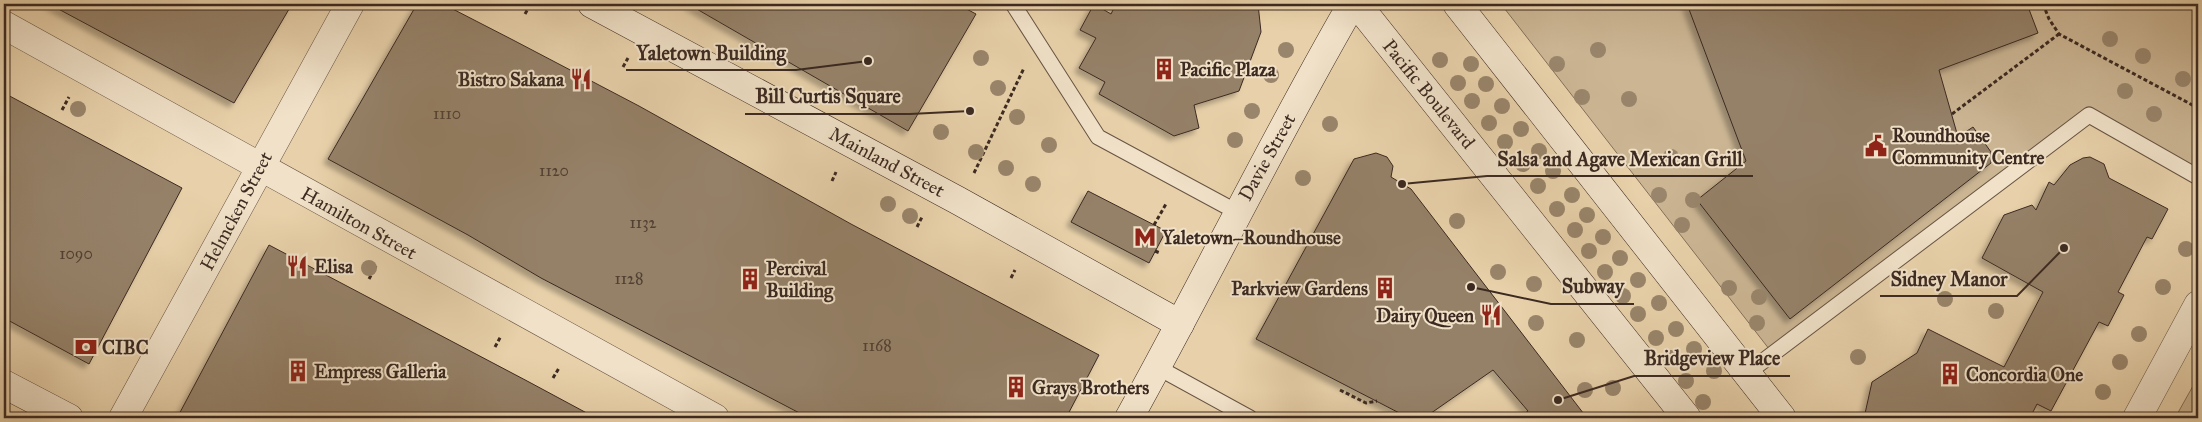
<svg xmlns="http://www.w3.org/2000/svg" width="2202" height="422" font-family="'IM FELL Great Primer',serif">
  <defs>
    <filter id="shadow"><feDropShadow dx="-4.5" dy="4.5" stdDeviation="2.5" flood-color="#0004"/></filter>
  </defs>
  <rect width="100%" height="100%" fill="#e8d1aa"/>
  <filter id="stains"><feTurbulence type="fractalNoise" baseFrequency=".004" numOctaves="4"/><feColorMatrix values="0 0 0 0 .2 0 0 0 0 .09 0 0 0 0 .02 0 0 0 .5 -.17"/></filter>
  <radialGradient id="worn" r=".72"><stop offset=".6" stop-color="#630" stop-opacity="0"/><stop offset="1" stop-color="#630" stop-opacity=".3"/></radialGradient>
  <g fill="#cbb593" stroke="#84705a">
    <polygon points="1501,4 2198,4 2198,177 2089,115 1773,354"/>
    <polygon points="2198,377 2198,418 2175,418"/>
  </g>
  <g fill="#958168" stroke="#3c2a21" filter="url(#shadow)">
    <polygon points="49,4 292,4 234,103"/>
    <polygon points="417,4 443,4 513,40 639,106 851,224 1099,355 1066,418 809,418 541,278 468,235 328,159"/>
    <polygon points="688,4 957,4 976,14 908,131"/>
    <polygon points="1094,4 1111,14 1116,4 1258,4 1261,32 1239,91 1194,105 1199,128 1174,136 1099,94 1105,82 1079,68 1096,38 1080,30"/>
    <polygon points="1687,4 2027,4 2038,33 1939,70 1958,137 1973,127 1991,152 1991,163 1790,319 1697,200 1746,161"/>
    <polygon points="4,93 182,188 89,364 4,318"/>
    <polygon points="1376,153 1387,157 1393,166 1391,177 1411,189 1587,418 1518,418 1528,411 1493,370 1424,418 1409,418 1256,339 1354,159"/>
    <polygon points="2090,157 2104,164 2109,178 2168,209 2152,239 2147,237 2118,292 2124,295 2108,326 2099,322 2051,411 2037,404 2030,418 1864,418 1872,382 1917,353 1928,329 2004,367 2043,292 1982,258 2004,215 2032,205 2036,210 2049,182 2054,185 2070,165 2083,158"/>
    <polygon points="1088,191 1166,231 1149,263 1071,222"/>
    <polygon points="269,245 529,382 596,418 177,418"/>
  </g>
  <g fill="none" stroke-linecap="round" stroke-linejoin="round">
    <g stroke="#675443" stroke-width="17">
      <g id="lane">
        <polyline points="1013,4 1098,137 1237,212"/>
        <polyline points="1157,367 1250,418"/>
        <polyline points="1746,374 2089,115 2198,177"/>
      </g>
    </g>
    <g stroke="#675443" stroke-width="29">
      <g id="street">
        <polyline points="4,25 715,418"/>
        <polyline points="123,418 350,4"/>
        <polyline points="2137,418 2198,305"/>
      </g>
    </g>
    <g stroke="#3c2a21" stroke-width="29">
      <g id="secondary">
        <polyline points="592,4 957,200 1180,324"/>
        <polyline points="1357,4 1687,418"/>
        <polyline points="1457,4 1782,418"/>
        <polyline points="4,384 69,418"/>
        <path d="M 1129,418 C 1205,281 1273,140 1352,4"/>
      </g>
    </g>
    <g stroke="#3c2a21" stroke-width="3" stroke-dasharray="4 2.5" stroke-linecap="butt">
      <polyline points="2043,4 2049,19 2059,34 2198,108"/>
      <polyline points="525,14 531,4"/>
      <polyline points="623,67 628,58"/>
      <polyline points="62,110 69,97"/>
      <polyline points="1952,114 2059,34"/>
      <polyline points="974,173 1024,68"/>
      <polyline points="832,181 836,172"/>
      <polyline points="1154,225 1166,204"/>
      <polyline points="917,227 922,217"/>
      <polyline points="1155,251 1160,253"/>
      <polyline points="1011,278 1015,270"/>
      <polyline points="369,279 376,266"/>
      <polyline points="495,347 501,336"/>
      <polyline points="553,378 559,368"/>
      <polyline points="1340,390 1366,403 1377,401"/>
    </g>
    <use href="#lane" stroke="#f0e1c8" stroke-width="15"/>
    <use href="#street" stroke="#f0e1c8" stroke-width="28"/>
    <use href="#secondary" stroke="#f0e1c8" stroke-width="28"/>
  </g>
  <g fill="#99856b">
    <circle cx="2110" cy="39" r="8"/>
    <circle cx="1286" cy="50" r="8"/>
    <circle cx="1598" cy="50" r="8"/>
    <circle cx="2143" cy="56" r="8"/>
    <circle cx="981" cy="58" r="8"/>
    <circle cx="1440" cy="60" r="8"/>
    <circle cx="1471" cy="64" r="8"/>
    <circle cx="1557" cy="64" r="8"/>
    <circle cx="1271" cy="75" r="8"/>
    <circle cx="2183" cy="79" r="8"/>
    <circle cx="1458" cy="83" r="8"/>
    <circle cx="1486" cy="84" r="8"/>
    <circle cx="998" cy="88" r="8"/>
    <circle cx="2125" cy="91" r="8"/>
    <circle cx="1582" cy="97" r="8"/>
    <circle cx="1629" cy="99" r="8"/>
    <circle cx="1472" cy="101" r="8"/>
    <circle cx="1502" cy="106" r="8"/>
    <circle cx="78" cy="109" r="8"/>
    <circle cx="1252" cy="111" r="8"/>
    <circle cx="2154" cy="114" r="8"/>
    <circle cx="1017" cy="117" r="8"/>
    <circle cx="1489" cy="123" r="8"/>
    <circle cx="1330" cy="124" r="8"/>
    <circle cx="1521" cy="129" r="8"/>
    <circle cx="941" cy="132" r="8"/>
    <circle cx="1235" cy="140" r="8"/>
    <circle cx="1505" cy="142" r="8"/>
    <circle cx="1049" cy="145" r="8"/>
    <circle cx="1539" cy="151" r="8"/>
    <circle cx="976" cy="152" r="8"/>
    <circle cx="1671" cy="157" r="8"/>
    <circle cx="1523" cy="164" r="8"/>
    <circle cx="1006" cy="168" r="8"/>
    <circle cx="1553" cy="171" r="8"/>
    <circle cx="1303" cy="178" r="8"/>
    <circle cx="1033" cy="184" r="8"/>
    <circle cx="1538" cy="186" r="8"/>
    <circle cx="1572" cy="195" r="8"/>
    <circle cx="1659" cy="195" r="8"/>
    <circle cx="1693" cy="200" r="8"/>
    <circle cx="888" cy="204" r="8"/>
    <circle cx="1557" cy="209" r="8"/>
    <circle cx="1587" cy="215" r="8"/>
    <circle cx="910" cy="216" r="8"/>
    <circle cx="1457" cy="221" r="8"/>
    <circle cx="1682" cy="225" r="8"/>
    <circle cx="1575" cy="230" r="8"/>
    <circle cx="1603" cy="237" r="8"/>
    <circle cx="2186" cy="249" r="8"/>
    <circle cx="1589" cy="251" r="8"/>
    <circle cx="1620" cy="258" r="8"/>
    <circle cx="369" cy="268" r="8"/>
    <circle cx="1498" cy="272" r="8"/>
    <circle cx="1605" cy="272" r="8"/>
    <circle cx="1638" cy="280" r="8"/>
    <circle cx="1534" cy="284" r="8"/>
    <circle cx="2163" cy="287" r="8"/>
    <circle cx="1729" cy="288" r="8"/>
    <circle cx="1623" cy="296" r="8"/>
    <circle cx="1759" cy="297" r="8"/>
    <circle cx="1945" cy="299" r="8"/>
    <circle cx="1659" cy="303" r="8"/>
    <circle cx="1996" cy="311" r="8"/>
    <circle cx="1638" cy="314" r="8"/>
    <circle cx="1536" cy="323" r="8"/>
    <circle cx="1757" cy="323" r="8"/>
    <circle cx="1676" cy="329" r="8"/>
    <circle cx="2139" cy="334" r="8"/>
    <circle cx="1656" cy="338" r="8"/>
    <circle cx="1577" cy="340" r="8"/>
    <circle cx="1694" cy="349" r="8"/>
    <circle cx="1858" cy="357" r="8"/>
    <circle cx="1671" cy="358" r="8"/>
    <circle cx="2120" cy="362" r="8"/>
    <circle cx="1714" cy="371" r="8"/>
    <circle cx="1686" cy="381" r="8"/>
    <circle cx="1613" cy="388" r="8"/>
    <circle cx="1585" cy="390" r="8"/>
    <circle cx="2103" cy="392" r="8"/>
    <circle cx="1703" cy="402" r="8"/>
  </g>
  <defs>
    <g id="building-bare" transform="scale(1.725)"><path d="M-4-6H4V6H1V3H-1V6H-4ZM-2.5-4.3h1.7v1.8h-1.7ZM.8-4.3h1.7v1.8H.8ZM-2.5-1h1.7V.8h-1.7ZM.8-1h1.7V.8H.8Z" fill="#8f2418" stroke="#f0e1c8" stroke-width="2.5" paint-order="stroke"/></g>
    <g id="restaurant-bare" transform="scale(1.725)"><path d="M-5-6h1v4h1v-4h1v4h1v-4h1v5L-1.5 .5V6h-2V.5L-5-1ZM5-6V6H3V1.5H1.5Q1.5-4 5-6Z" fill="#8f2418" stroke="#f0e1c8" stroke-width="2.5" paint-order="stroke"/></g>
    <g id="civic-bare" transform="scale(1.725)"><path d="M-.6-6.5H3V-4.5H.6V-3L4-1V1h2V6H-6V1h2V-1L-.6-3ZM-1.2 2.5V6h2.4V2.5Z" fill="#8f2418" stroke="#f0e1c8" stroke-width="2.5" paint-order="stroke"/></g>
    <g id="metro-bare" transform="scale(1.725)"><path d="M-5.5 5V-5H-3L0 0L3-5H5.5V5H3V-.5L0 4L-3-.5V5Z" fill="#8f2418" stroke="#f0e1c8" stroke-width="2.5" paint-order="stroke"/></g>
    <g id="bank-bare" transform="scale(1.725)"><path d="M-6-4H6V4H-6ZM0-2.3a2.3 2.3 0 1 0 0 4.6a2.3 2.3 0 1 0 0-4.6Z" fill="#8f2418" stroke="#f0e1c8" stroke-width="2.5" paint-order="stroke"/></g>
  </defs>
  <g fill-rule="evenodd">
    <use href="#building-bare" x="1164" y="69"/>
    <use href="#restaurant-bare" x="581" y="79"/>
    <use href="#civic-bare" x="1876" y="146"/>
    <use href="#metro-bare" x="1145" y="237"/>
    <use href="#restaurant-bare" x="297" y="266"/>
    <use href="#building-bare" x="750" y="279"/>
    <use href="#building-bare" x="1385" y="288"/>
    <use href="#restaurant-bare" x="1491" y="315"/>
    <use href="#bank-bare" x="86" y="347"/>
    <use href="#building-bare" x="298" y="371"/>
    <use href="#building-bare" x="1950" y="374"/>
    <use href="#building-bare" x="1016" y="387"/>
  </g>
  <g text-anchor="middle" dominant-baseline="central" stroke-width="4" stroke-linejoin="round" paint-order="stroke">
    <g font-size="16" fill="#524033">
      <text x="447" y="113">1110</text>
      <text x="554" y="170">1120</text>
      <text x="643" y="222">1132</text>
      <text x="76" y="253">1090</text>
      <text x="629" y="278">1128</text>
      <text x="877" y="345">1168</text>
    </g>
    <g font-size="19" font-weight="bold" fill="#3c2a21" stroke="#f0e1c8" text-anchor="start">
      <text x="1180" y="69">Pacific Plaza</text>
      <text x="564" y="79" text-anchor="end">Bistro Sakana</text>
      <text x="1892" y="135">Roundhouse<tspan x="1892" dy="22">Community Centre</tspan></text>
      <text x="1162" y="237">Yaletown–Roundhouse</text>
      <text x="314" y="266">Elisa</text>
      <text x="766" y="268">Percival<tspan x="766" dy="22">Building</tspan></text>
      <text x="1368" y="288" text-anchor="end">Parkview Gardens</text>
      <text x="1474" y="315" text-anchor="end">Dairy Queen</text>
      <text x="102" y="347">CIBC</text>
      <text x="314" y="371">Empress Galleria</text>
      <text x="1966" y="374">Concordia One</text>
      <text x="1032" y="387">Grays Brothers</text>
    </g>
    <g font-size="19" fill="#3c2a21" stroke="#f0e1c8">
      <text transform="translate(1429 94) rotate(51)">Pacific Boulevard</text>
      <text transform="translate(1267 157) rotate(-61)">Davie Street</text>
      <text transform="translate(887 162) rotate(28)">Mainland Street</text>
      <text transform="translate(236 211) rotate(-62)">Helmcken Street</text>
      <text transform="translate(359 223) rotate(29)">Hamilton Street</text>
    </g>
  </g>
  <path fill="none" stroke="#3c2a21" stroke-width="2" d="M868 61L796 70H626M970 111L910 114H745M1402 184L1487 176H1753M2064 248L2017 296H1880M1471 287L1551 304H1634M1558 400L1634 376H1790"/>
  <g fill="#3c2a21" stroke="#f0e1c8" stroke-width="2">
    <circle cx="868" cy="61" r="5"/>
    <circle cx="970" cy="111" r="5"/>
    <circle cx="1402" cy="184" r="5"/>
    <circle cx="2064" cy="248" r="5"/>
    <circle cx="1471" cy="287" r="5"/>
    <circle cx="1558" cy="400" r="5"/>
  </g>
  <g font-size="20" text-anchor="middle" font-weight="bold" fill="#3c2a21" stroke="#f0e1c8" stroke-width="4" stroke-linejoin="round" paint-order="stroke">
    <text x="711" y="60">Yaletown Building</text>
    <text x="828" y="103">Bill Curtis Square</text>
    <text x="1620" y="166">Salsa and Agave Mexican Grill</text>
    <text x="1949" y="286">Sidney Manor</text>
    <text x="1593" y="293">Subway</text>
    <text x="1712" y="365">Bridgeview Place</text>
  </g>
  <rect width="2202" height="422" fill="none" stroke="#e8d1aa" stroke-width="20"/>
  <rect x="5" y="5" width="2192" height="412" fill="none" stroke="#3c2a21" stroke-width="2.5"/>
  <rect x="10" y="10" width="2182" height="402" fill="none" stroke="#3c2a21"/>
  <rect width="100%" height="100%" filter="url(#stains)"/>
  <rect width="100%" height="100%" fill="url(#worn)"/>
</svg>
